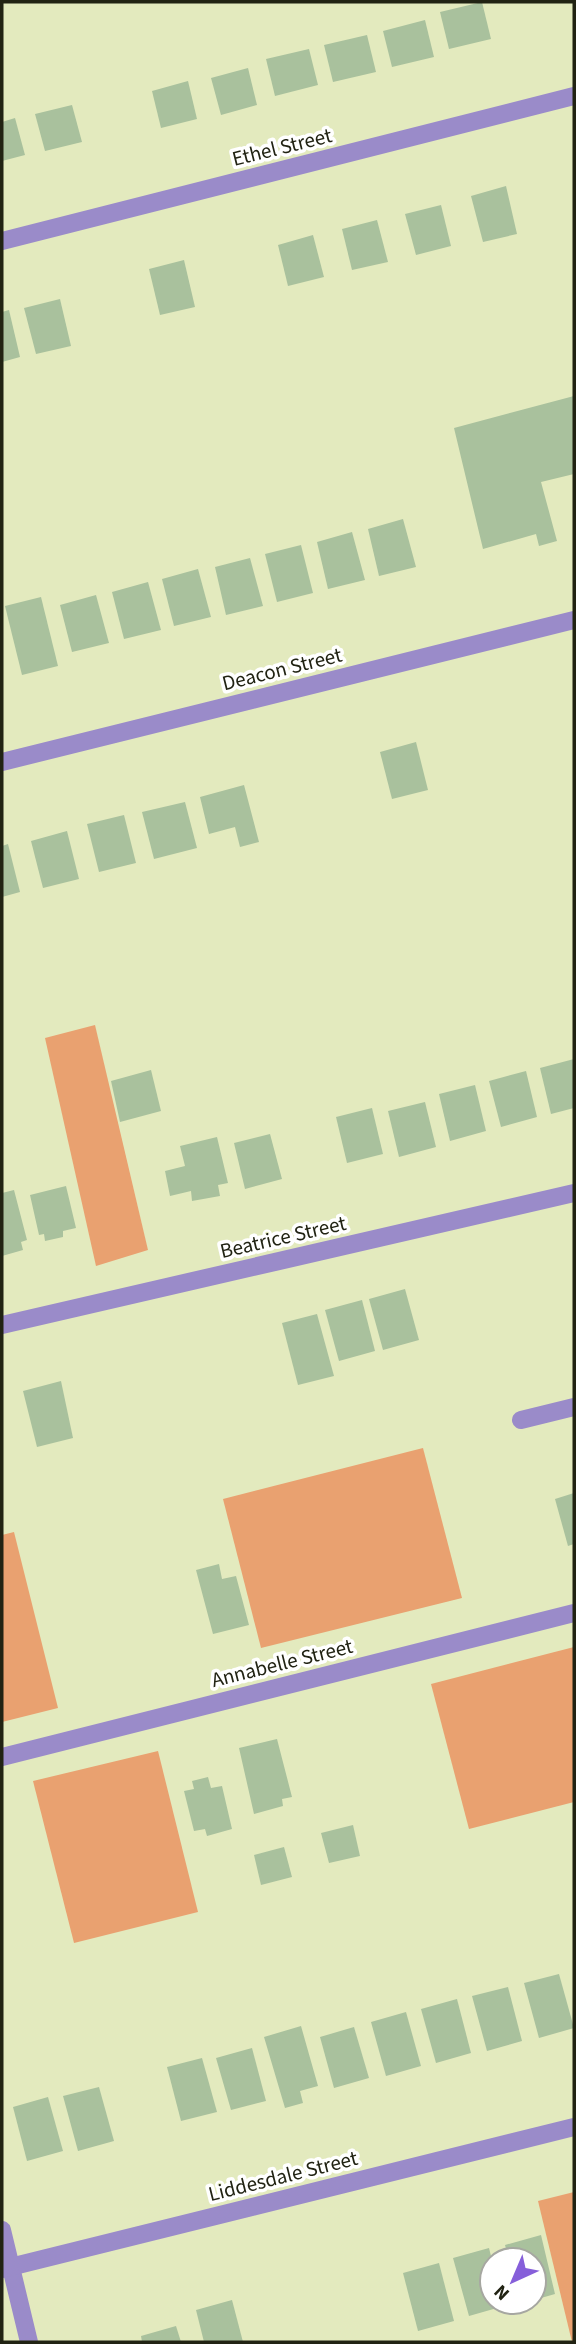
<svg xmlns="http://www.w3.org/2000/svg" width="576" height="2344" font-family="'Source Sans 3',sans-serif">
  <rect width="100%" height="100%" fill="#e3eabe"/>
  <g fill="#e9a170">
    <polygon points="95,1025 148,1250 96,1266 45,1038"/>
    <polygon points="423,1448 462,1598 261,1648 223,1499"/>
    <polygon points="14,1532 58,1708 2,1722 2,1535"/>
    <polygon points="574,1647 574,1802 469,1829 431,1684"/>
    <polygon points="158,1751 198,1912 74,1943 33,1781"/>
    <polygon points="574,2192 574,2342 572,2342 538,2201"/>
  </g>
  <g fill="#a9c19d">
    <polygon points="482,2 491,39 449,49 440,12"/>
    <polygon points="425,20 434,57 392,67 383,31"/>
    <polygon points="367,35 376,72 333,82 324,45"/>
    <polygon points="309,49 318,85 275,96 266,59"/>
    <polygon points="248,68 257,105 221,115 211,78"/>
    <polygon points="188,81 197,119 161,128 152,91"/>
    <polygon points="72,105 82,142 45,151 35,114"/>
    <polygon points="15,118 25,155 2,161 2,122"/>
    <polygon points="506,186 517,234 483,242 471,196"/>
    <polygon points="441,205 451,246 416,255 405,214"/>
    <polygon points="377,220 388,262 352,270 342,229"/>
    <polygon points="313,235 324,277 288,286 278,245"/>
    <polygon points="184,260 195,307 160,315 149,269"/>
    <polygon points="60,299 71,346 36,354 24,308"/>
    <polygon points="9,310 20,357 2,362 2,312"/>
    <polygon points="574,396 574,474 541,482 557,541 539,546 536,534 483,549 454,428"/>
    <polygon points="403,519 416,567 379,576 368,529"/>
    <polygon points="352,532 365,580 328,589 317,542"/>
    <polygon points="301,545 313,593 277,602 265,554"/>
    <polygon points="250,558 263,606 226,615 215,567"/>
    <polygon points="198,569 211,617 174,626 162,579"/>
    <polygon points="148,582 161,630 124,639 112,592"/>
    <polygon points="96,595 109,643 72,652 60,605"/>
    <polygon points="41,597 58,666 22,675 5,606"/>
    <polygon points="416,742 428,790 392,799 380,752"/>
    <polygon points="244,785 259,842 240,847 235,827 209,834 200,797"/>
    <polygon points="185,802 197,848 154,859 142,812"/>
    <polygon points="124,815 136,863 99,872 87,824"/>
    <polygon points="67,831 79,879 43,888 31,841"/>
    <polygon points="8,844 20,892 2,897 2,846"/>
    <polygon points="574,1059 574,1108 551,1114 540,1068"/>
    <polygon points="151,1070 161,1111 120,1122 111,1081"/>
    <polygon points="526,1071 537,1117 501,1127 489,1081"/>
    <polygon points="475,1085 486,1131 450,1141 439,1094"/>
    <polygon points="425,1102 436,1147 399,1157 388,1111"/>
    <polygon points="372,1108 383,1154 347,1163 336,1117"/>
    <polygon points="270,1134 282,1179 245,1189 234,1143"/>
    <polygon points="217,1137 228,1183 218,1185 220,1196 192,1201 191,1191 170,1196 165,1171 185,1166 180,1146"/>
    <polygon points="66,1186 76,1228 63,1231 63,1237 45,1241 44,1234 39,1235 30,1195"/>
    <polygon points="14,1190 27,1240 21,1242 23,1250 2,1256 2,1193"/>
    <polygon points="405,1289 419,1340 383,1350 369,1299"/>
    <polygon points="362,1300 375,1351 339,1361 325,1310"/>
    <polygon points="317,1314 334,1376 298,1385 282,1323"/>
    <polygon points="61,1381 73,1438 37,1447 23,1391"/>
    <polygon points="574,1493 574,1544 568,1546 555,1499"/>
    <polygon points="219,1564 222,1579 236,1576 249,1625 213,1634 196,1570"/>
    <polygon points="277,1739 292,1797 282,1799 283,1806 254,1814 239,1748"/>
    <polygon points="208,1777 211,1788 222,1786 232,1829 207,1836 205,1829 194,1831 184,1791 194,1789 192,1781"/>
    <polygon points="353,1825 360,1856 329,1863 321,1833"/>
    <polygon points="284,1847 292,1877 261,1885 254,1855"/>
    <polygon points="559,1974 574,2028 539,2038 524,1983"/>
    <polygon points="508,1987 522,2041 487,2051 472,1996"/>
    <polygon points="457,1999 471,2053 436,2063 421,2009"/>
    <polygon points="406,2012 421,2066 386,2076 371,2022"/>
    <polygon points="301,2026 318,2086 300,2091 303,2103 285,2108 264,2037"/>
    <polygon points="354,2027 369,2078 334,2088 320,2037"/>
    <polygon points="252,2048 266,2101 231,2110 216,2058"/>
    <polygon points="202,2058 217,2112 181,2121 167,2067"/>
    <polygon points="99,2087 114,2141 78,2151 63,2096"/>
    <polygon points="48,2097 63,2151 27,2161 13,2107"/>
    <polygon points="541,2235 555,2294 534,2300 534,2260 509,2260 505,2245"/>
    <polygon points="489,2248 492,2260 492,2302 503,2302 504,2306 469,2316 453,2258"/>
    <polygon points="439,2263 454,2321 418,2331 403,2273"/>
    <polygon points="232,2300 243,2342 204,2342 196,2310"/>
    <polygon points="176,2326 181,2342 142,2342 141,2336"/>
  </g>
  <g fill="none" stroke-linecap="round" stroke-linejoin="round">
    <g stroke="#9a8bc9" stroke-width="18">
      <polyline points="2,241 574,96"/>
      <polyline points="2,762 574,620"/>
      <polyline points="2,1325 574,1193"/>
      <polyline points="521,1420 574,1407"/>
      <polyline points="2,1757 574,1613"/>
      <polyline points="2,2230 29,2342"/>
      <polyline points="2,2269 574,2127"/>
    </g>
  </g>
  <g text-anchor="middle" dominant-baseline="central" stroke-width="7" stroke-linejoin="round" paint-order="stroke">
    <g font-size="21" fill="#212313" stroke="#fff">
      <text transform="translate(282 147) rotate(-14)">Ethel Street</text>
      <text transform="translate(282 669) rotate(-14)">Deacon Street</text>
      <text transform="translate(283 1237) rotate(-13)">Beatrice Street</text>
      <text transform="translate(282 1663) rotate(-14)">Annabelle Street</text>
      <text transform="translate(283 2176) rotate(-14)">Liddesdale Street</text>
    </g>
  </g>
  <rect width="576" height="2344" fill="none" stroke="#212313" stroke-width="7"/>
  <g transform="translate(513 2281) rotate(224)"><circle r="33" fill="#ffffff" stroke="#a6a7a1" stroke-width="2"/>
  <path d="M0-5L12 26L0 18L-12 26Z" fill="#865fda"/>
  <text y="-10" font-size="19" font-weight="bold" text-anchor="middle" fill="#212313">N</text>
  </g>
</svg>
